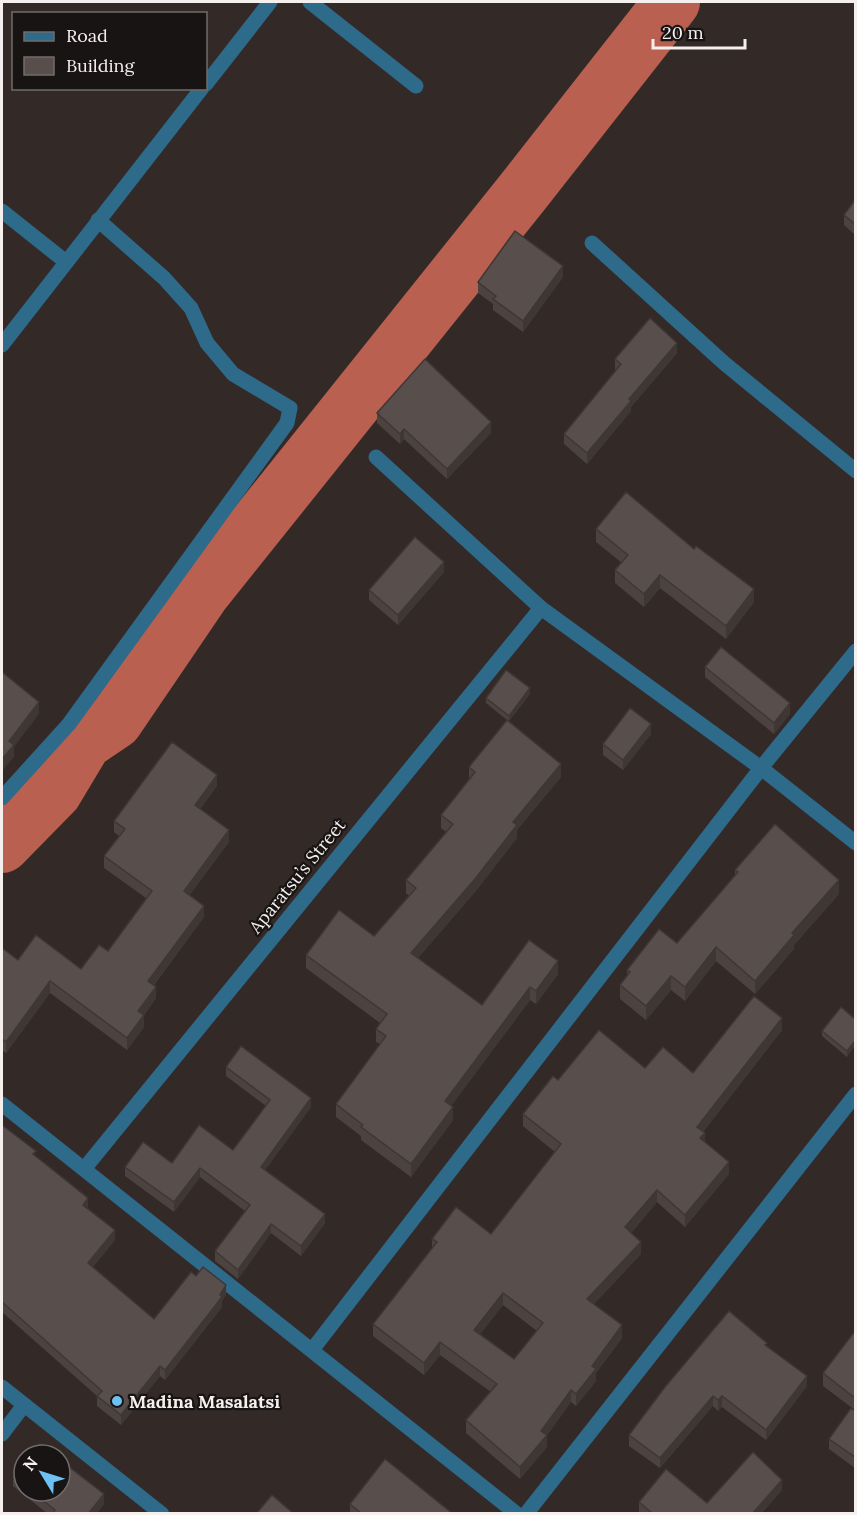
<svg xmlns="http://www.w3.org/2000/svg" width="857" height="1515" font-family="Lora,serif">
  <rect width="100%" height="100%" fill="#332a28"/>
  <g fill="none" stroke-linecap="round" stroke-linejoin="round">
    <polyline stroke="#ba6050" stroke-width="56" points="2,845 54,792 84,742 115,721 202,593 522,193 672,2"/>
    <g stroke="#2e6a8a" stroke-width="15">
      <polyline points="310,2 416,86"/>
      <polyline points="206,84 270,2"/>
      <polyline points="2,211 66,262"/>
      <polyline points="592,243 724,363 856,471"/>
      <polyline points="2,345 202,88"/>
      <polyline points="376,457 541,608 761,768 856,843"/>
      <polyline points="2,798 69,724 287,423 290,408 233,374 207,343 191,308 164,278 98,220"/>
      <polyline points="2,1104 517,1514"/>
      <polyline points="84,1169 541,608"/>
      <polyline points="312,1350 761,768 856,651"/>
      <polyline points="2,1434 24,1405"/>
      <polyline points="526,1514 856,1094"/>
    </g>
    <polyline stroke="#2e6a8a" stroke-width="15" points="2,1387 162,1514"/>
  </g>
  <g fill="#4c4341" fill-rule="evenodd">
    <polygon points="855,200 855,235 844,225 844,215"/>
    <polygon points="563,277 523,332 493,310 493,304 478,293 478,282"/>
    <polygon points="677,353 631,407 631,411 587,464 564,444 564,434 616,370 615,369 615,359"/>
    <polygon points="377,413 491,433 447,479 404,439 400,444 377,423"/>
    <polygon points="596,529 754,602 726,639 660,588 644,607 615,583 615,570 622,563 596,542"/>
    <polygon points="444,572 398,625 369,600 369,590"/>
    <polygon points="705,667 790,714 774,734 705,677"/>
    <polygon points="530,694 509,721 561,777 517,830 517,838 475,892 418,958 482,1005 558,974 536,1004 530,1000 451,1106 453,1120 411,1177 361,1140 361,1136 336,1117 336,1104 380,1044 376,1042 376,1029 380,1023 306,968 306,955 374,936 409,896 406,893 406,880 446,832 441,828 441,815 469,780 469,767 507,720 486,703 486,698"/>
    <polygon points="651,734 623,770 603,755 603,744"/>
    <polygon points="217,786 200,809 229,842 189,895 204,917 154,985 156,998 144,1015 144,1027 127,1050 50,993 6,1053 2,1050 2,948 18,960 81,969 108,951 146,898 104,868 104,856 119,836 114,832 114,821"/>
    <polygon points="735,870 839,894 794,945 794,949 755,994 716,961 685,1001 671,990 646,1020 620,999 620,985 627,977 627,970 677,943 735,875"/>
    <polygon points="855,1019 847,1057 822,1036 822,1031"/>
    <path d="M 782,1030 L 703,1132 L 705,1142 L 729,1174 L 685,1227 L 657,1202 L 631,1233 L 641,1254 L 594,1304 L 622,1338 L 596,1373 L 596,1381 L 576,1406 L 571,1402 L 547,1435 L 547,1447 L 520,1479 L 466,1433 L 466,1420 L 491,1392 L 440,1355 L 424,1375 L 373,1336 L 373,1324 L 432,1248 L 432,1239 L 491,1234 L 555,1152 L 523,1126 L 523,1114 L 558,1080 L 645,1068 L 693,1073 ZM 503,1305 L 537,1331 L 514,1359 L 480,1334 Z"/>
    <polygon points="226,1067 311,1107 265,1170 325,1223 301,1256 271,1233 238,1279 215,1261 215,1251 245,1211 200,1177 174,1212 125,1176 125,1167 172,1163 233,1150 266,1106 226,1076"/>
    <polygon points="2,1125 36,1157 88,1208 115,1240 93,1267 154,1319 196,1276 226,1295 222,1301 222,1307 165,1380 160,1376 121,1425 97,1406 97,1396 2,1312"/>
    <polygon points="855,1331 855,1410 823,1386 823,1373"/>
    <polygon points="767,1346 807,1386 766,1440 722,1407 718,1411 713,1406 660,1468 629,1446 629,1435"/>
    <polygon points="855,1411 855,1468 829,1449 829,1439"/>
    <polygon points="24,1463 24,1491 60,1491 104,1504 96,1514 48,1514 13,1486 13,1477"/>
    <polygon points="782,1490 761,1514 640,1514 639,1512 639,1502 707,1503"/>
    <polygon points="350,1504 453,1514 350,1514"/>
  </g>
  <g fill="#3e3735">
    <polygon points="563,266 563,277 523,332 523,321"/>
    <polygon points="677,343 677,353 631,407 631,411 587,464 587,453 629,399"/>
    <polygon points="491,422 491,433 447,479 447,469"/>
    <polygon points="404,429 404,439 400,444 400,434"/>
    <polygon points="444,562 444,572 398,625 398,615"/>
    <polygon points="660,575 660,588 644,607 644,594"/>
    <polygon points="754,589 754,602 726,639 726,626"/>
    <polygon points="530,688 530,694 509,721 509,716"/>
    <polygon points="39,702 39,714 14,747 14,757 2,771 2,759 9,741"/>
    <polygon points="790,703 790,714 774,734 774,723"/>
    <polygon points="651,724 651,734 623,770 623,760"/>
    <polygon points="561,764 561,777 517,830 517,838 475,892 411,966 411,953 513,822"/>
    <polygon points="217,775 217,786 195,816 195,805"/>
    <polygon points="229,830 229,842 184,903 184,891"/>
    <polygon points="839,880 839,894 794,945 794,949 755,994 755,981 792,933"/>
    <polygon points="204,906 204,917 148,992 148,981"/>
    <polygon points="716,947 716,961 685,1001 685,987"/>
    <polygon points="558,961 558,974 536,1004 536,991"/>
    <polygon points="671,976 671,990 646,1020 646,1006"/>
    <polygon points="50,981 50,993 6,1053 6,1042"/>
    <polygon points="156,987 156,998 138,1022 138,1011"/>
    <polygon points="530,987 530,1000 445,1114 445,1101"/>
    <polygon points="144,1015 144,1027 127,1050 127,1038"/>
    <polygon points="782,1018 782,1030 697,1139 697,1127"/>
    <polygon points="855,1041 855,1046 847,1057 847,1051"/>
    <polygon points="311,1098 311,1107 261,1176 261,1167"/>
    <polygon points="453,1107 453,1120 411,1177 411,1164"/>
    <polygon points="705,1133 705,1146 700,1138"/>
    <polygon points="729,1162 729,1174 685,1227 685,1215"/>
    <polygon points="200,1168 200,1177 174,1212 174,1202"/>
    <polygon points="657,1190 657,1202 625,1240 625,1227"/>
    <polygon points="88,1198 88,1208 83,1205"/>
    <polygon points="325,1214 325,1223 301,1256 301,1246"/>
    <polygon points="271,1224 271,1233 238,1279 238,1270"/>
    <polygon points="115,1230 115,1240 88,1273 88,1263"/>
    <polygon points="641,1242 641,1254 587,1311 587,1299"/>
    <polygon points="226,1285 226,1295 222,1301 222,1307 165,1380 165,1370"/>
    <polygon points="503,1293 503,1305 474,1342 474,1330"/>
    <polygon points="622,1325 622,1338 596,1373 596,1381 576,1406 576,1394 592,1366"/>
    <polygon points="440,1342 440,1355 424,1375 424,1363"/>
    <polygon points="160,1366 160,1376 121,1425 121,1415"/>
    <polygon points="807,1376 807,1386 766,1440 766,1430"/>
    <polygon points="571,1390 571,1402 547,1435 547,1447 520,1479 520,1467 541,1431"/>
    <polygon points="713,1396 713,1406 660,1468 660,1458"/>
    <polygon points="722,1396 722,1407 718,1411 718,1400"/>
    <polygon points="782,1480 782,1490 761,1514 752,1514"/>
    <polygon points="104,1494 104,1504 96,1514 88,1514"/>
  </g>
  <g fill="#584e4c" stroke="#3e3735" stroke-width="1.5" fill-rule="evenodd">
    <polygon points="855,200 855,224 844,215"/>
    <polygon points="515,231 563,266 523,321 493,299 496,296 478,282"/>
    <polygon points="650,318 677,343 629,399 631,401 587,453 564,434 621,364 615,359"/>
    <polygon points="425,359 491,422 447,469 404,429 400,434 377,413"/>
    <polygon points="626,492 694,549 696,546 754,589 726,626 660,575 644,594 615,570 628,555 596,529"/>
    <polygon points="415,537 444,562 398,615 369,590"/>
    <polygon points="721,647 790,703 774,723 705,667"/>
    <polygon points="506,670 530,688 509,716 486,698"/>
    <polygon points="2,672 39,702 9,741 14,745 2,759"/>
    <polygon points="630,708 651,724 623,760 603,744"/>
    <polygon points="507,720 561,764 513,822 517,825 475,879 411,953 482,1005 529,940 558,961 536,991 530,987 445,1101 453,1107 411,1164 361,1127 363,1125 336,1104 386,1036 376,1029 387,1014 306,955 339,910 374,936 416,888 406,880 453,824 441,815 475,772 469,767"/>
    <polygon points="172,742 217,775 195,805 229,830 184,891 204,906 148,981 156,987 138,1011 144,1015 127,1038 50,981 6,1042 2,1039 2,948 18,960 36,935 81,969 99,945 108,951 152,891 104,856 125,829 114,821"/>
    <polygon points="775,824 839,880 792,933 794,935 755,981 716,947 685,987 671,976 646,1006 620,985 630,972 627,970 659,929 677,943 738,872 735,870"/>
    <path d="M 754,996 L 782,1018 L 697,1127 L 705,1133 L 700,1138 L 729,1162 L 685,1215 L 657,1190 L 625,1227 L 641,1242 L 587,1299 L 622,1325 L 592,1366 L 596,1369 L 576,1394 L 571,1390 L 541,1431 L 547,1435 L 520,1467 L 466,1420 L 497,1384 L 440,1342 L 424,1363 L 373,1324 L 437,1242 L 432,1239 L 456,1207 L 491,1234 L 561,1144 L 523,1114 L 553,1076 L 558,1080 L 599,1030 L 645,1068 L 663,1047 L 693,1073 ZM 503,1293 L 543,1323 L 514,1359 L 474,1330 Z"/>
    <polygon points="841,1007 855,1019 855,1041 847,1051 822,1031"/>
    <polygon points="241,1046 311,1098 261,1167 325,1214 301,1246 271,1224 238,1270 215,1251 250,1205 200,1168 174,1202 125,1167 143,1142 172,1163 199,1125 233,1150 270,1100 226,1067"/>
    <polygon points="2,1125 36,1151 33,1154 88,1198 83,1205 115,1230 88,1263 154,1319 191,1272 196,1276 203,1267 226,1285 220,1295 222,1297 165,1370 160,1366 121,1415 97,1396 102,1391 2,1302"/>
    <polygon points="729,1311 767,1343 765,1345 807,1376 766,1430 722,1396 718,1400 713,1396 660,1458 629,1435 665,1387"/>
    <polygon points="855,1331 855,1398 823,1373"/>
    <polygon points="851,1408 855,1411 855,1457 829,1439"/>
    <polygon points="40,1444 54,1455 31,1455"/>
    <polygon points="753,1452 782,1480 752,1514 653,1514 639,1502 666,1469 707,1503"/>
    <polygon points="385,1459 453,1514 362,1514 350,1504"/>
    <polygon points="60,1460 104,1494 88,1514 53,1514 55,1510 31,1491 60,1491"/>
    <polygon points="24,1463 24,1485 13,1477"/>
    <polygon points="272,1495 294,1514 256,1514"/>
  </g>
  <circle fill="#6dc2f3" stroke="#181413" stroke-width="2" cx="117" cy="1401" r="6"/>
  <g text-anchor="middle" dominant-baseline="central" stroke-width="4.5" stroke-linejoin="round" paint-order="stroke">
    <g font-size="18" fill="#f5efee" stroke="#181413">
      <text transform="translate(297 876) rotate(-51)">Aparatsu’s Street</text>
    </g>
    <g font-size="18" font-weight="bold" fill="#f5efee" stroke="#181413" text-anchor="start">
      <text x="129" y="1401">Madina Masalatsi</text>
    </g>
  </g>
  <rect width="857" height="1515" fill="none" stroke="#f5efee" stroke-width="6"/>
  <rect x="12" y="12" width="195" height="78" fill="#181413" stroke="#706c6b" stroke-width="1.5"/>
  <rect x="24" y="32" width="30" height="9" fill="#2e6a8a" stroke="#706c6b" stroke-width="1.5"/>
  <text x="66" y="42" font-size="18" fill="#f5efee">Road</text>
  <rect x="24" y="57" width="30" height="18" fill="#584e4c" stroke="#706c6b" stroke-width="1.5"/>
  <text x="66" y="72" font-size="18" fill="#f5efee">Building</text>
  <g transform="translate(42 1473) rotate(308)"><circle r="28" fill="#181413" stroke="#706c6b" stroke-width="1.5"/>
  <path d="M0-4.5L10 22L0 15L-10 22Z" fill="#6dc2f3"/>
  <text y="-9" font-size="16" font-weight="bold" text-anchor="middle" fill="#f5efee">N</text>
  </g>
  <path d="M653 39v9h92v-9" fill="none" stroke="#f5efee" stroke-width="3"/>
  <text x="662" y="39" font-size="18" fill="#f5efee" stroke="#181413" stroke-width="4.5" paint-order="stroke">20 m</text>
</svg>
